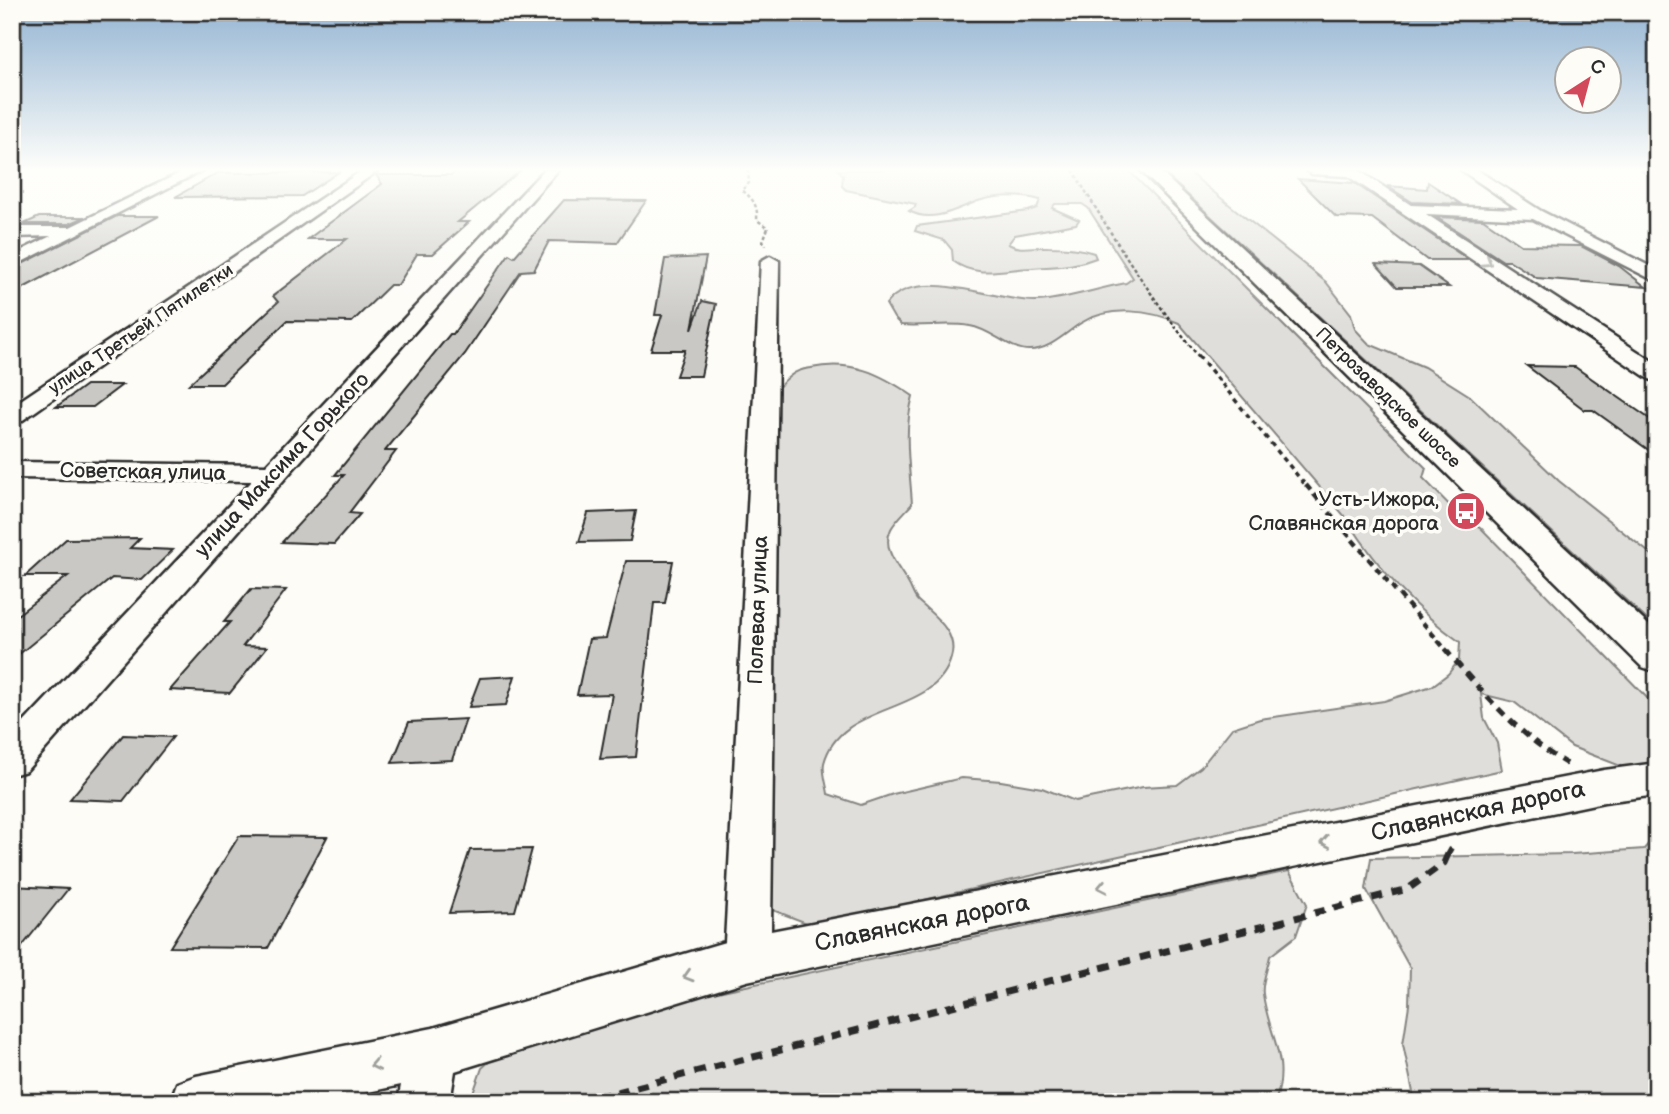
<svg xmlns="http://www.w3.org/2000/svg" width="1669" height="1114" font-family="'Balsamiq Sans',sans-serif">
  <rect width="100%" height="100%" fill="#fdfcf7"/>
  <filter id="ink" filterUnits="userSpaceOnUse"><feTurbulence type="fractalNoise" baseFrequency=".0143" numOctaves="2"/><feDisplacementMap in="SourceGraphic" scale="14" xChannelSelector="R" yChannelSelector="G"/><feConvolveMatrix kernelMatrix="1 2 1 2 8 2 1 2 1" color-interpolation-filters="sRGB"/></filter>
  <g filter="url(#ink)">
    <g fill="#dfdeda" stroke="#858482" stroke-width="2">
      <path d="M 838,170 L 1128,170 L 1426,468 L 1423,478 L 1461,517 L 1480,527 L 1657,708 L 1657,764 L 1623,767 L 1572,747 L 1514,702 L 1481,694 L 1484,718 L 1497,743 L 1502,770 L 812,925 L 770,909 L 771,395 C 778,389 783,381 790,376 C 795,371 804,369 811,368 C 851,359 881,374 913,396 C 903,432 910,469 912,504 C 905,512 896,520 891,529 C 881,549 899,567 908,583 C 912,589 913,596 918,601 C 934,616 959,633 951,658 C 935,717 840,700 824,763 C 822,772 827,785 828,794 L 861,805 L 893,794 L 962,778 L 1001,781 L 1042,788 L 1075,801 L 1143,787 L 1177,785 L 1201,767 L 1232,728 L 1260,719 L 1384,701 L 1432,686 L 1448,674 L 1459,660 L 1460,642 C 1415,610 1376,565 1347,519 L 1179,323 C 1150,310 1110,305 1081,323 C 1065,333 1050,350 1029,350 C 1009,350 991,329 970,326 C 948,322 924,327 901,325 L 894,318 L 886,304 C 916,264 997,302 1036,301 C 1064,300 1098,288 1126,283 L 1133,278 L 1088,208 L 1082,204 L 1055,204 L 1052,208 L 1079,220 L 1076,224 L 1015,235 L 1008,244 C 1021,251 1033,246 1048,247 C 1064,247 1079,248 1094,253 L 1096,258 C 1074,267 1054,266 1032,268 C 1005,269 977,279 953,261 L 952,250 L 944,240 L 915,231 L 917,226 L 1028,211 L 1037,208 L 1040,200 C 1022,195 996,195 978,201 C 956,209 933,224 909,211 L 915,207 L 916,204 L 846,190 L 842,186 L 843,175 Z"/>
      <polygon points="1161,170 1186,170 1326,282 1351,314 1355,329 1369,344 1424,367 1470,396 1559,481 1657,559 1657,629"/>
      <polygon points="1657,834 1657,1102 1415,1102 1403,1044 1409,1005 1410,968 1366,889 1371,858 1572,854 1644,849"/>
      <path d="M 1289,871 L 1307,904 L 1296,936 L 1270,956 C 1268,968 1261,983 1263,994 C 1268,1034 1291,1060 1275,1102 L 470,1102 L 482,1068 L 520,1034 Z"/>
    </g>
    <g fill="#c9c8c4" stroke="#2b2b2b" stroke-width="2">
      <polygon points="458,170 521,170 458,222 469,222 433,254 417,254 398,285 390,285 352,322 287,321 222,384 189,384 278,302 273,296 347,239 308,239 382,184 376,175 451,175"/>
      <polygon points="339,172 302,196 175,197 218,173"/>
      <polygon points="1298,179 1354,183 1469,260 1427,260 1372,218 1336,217"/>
      <polygon points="1428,182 1461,204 1412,202 1387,186 1427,189"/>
      <polygon points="564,200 646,201 617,243 549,241 534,270 521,271 465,354 385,451 396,451 349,513 360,514 334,544 282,542 344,475 335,475 450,334 453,334 509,254 514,257"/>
      <polygon points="117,216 159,216 12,294 12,269"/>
      <polygon points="39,217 85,217 69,224 24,224"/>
      <polygon points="1436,217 1483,219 1521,245 1581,246 1619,266 1646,287 1537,278 1510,261 1503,261"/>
      <polygon points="706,257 692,329 702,301 716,304 701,376 676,376 685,350 651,350 662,315 655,315 665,259"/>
      <polygon points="1376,264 1419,266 1449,287 1397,287"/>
      <polygon points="1527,366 1575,367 1657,424 1657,456 1593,410 1585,410"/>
      <polygon points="86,385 122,385 93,407 56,407"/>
      <polygon points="636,511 630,541 579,542 588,513"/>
      <polygon points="140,538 130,548 173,550 142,580 112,578 12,660 12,619 68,576 25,576 66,539"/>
      <polygon points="626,561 673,561 665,603 654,603 636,757 600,759 612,694 577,695 589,639 606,638"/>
      <polygon points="251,589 286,590 243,646 267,647 230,693 170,690 230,622 224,622"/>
      <polygon points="515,676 506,705 469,707 480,678"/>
      <polygon points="466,719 452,760 392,763 409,722"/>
      <polygon points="123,735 173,737 123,801 70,799"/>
      <polygon points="239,836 327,837 268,948 170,947"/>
      <polygon points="532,849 515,911 449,913 470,850"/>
      <polygon points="12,886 68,889 12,959"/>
    </g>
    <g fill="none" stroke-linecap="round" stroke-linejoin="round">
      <g stroke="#2b2b2b" stroke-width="5">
        <g id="minor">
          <polygon points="186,170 203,170 12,267 12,255 51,236 12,237 12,227 70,227"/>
          <polygon points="363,170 379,170 20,422 12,424 12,406"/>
          <polygon points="544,170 558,170 26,771 12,775 12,735 252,481 12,478 12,462 266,465"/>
          <polygon points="1306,170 1358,170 1411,205 1518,209 1461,170 1477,170 1541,211 1657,270 1657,282 1533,219 1426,214 1657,364 1657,381 1649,379 1348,176 1312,174"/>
          <polygon points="1643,170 1657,170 1657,178"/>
          <polygon points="770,256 779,261 771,931 1604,770 1657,763 1657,795 1604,802 747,981 455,1071 450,1102 398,1102 401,1085 322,1102 170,1102 177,1083 196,1076 433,1028 725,942 761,261"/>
        </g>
      </g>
      <g stroke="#2b2b2b" stroke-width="5">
        <polygon id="major" points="1140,170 1158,170 1657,633 1657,672 1642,667"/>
      </g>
      <g stroke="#2b2b2b" stroke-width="2.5" stroke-dasharray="3.5 2.5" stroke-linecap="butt">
        <path d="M 748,170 L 749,183 L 742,190 C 753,199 758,205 757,220 L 768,228 L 763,241 L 766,245"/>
        <path d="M 1073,170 C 1111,235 1151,298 1199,357"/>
      </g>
      <polyline stroke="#2b2b2b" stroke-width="3.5" stroke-dasharray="5 4.5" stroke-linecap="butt" points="1198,355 1307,487"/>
      <polyline stroke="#2b2b2b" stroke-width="4.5" stroke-dasharray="7 5" stroke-linecap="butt" points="1306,485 1446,650"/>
      <g stroke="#2b2b2b" stroke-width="5" stroke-dasharray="9 7" stroke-linecap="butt">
        <path d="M 1445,649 C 1481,691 1519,736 1567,764"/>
        <polyline points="1447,856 1452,847"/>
      </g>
      <polyline stroke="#2b2b2b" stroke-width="7" stroke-dasharray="11 9" stroke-linecap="butt" points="578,1102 1408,889 1444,863 1448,854"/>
      <use href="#minor" fill="#fdfcf7" fill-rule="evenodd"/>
      <use href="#major" fill="#fdfcf7" fill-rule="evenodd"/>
    </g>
    <defs><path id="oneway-chevron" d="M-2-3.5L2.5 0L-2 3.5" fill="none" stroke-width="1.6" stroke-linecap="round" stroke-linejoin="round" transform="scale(1.75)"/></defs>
    <g stroke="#9e9e9b">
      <use href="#oneway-chevron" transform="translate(1487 262) rotate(33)"/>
      <use href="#oneway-chevron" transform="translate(1325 842) rotate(169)"/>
      <use href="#oneway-chevron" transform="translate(1102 887) rotate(169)"/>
      <use href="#oneway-chevron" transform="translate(688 976) rotate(163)"/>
      <use href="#oneway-chevron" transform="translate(375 1065) rotate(168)"/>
    </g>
  </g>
  <linearGradient id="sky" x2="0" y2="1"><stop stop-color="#93b4d2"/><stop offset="0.52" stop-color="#fefefb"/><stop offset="1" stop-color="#fefefb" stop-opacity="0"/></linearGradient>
  <rect width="1669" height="326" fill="url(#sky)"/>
  <defs>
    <g id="bus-disc" transform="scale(2.0125)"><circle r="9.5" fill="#d1495b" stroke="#fdfcf7"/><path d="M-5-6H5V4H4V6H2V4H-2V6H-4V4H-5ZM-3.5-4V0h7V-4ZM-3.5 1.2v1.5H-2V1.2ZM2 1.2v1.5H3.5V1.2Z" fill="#fff"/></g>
  </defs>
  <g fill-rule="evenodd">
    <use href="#bus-disc" x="1466" y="511"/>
  </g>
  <g text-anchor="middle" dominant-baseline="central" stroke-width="7" stroke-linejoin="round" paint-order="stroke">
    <g font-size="18" fill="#2b2b2b" stroke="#fdfcf7">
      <text transform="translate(141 329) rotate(-34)">улица Третьей Пятилетки</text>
      <text transform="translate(1388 398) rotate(44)">Петрозаводское шоссе</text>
    </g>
    <g font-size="21" fill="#2b2b2b" stroke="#fdfcf7">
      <text transform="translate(282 465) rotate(-47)">улица Максима Горького</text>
      <text transform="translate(143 472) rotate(1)">Советская улица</text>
      <text transform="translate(758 610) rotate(-88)">Полевая улица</text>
    </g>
    <g font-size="21" fill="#2b2b2b" stroke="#fdfcf7" text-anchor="end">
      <text x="1439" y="499">Усть-Ижора,<tspan x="1439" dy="24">Славянская дорога</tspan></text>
    </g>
    <g font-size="24" fill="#2b2b2b" stroke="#fdfcf7">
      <text transform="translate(1478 811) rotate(-12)">Славянская дорога</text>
      <text transform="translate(922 923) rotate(-11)">Славянская дорога</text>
    </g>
  </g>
  <rect width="1669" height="1114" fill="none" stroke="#fdfcf7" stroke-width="42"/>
  <rect x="21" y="21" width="1627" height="1072" fill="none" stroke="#2b2b2b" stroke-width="2.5" filter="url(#ink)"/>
  <g transform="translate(1588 80) rotate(36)"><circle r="33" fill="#fdfcf7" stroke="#a9a8a5" stroke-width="2"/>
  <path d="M0-5L12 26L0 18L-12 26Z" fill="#d1495b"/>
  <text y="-10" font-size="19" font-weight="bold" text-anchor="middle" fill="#2b2b2b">С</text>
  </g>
</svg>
